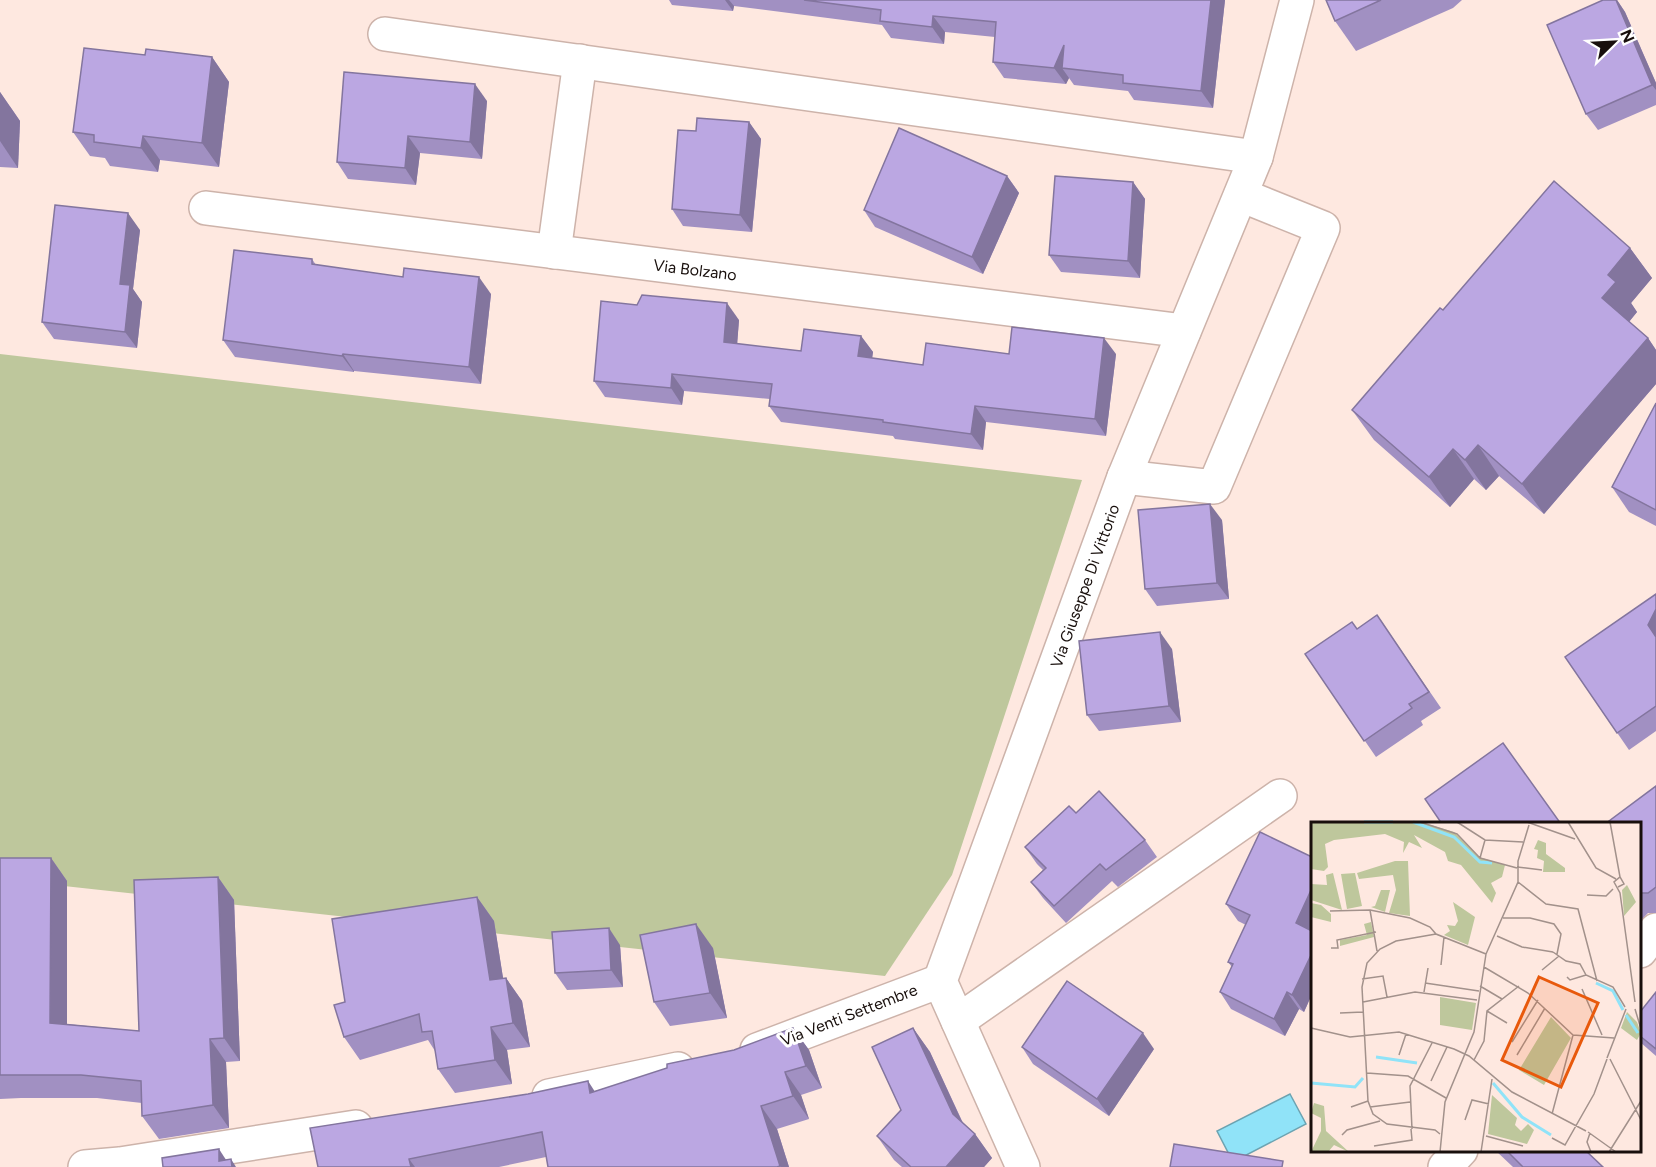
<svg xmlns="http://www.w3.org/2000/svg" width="1656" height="1167" font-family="Figtree,sans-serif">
  <rect width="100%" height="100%" fill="#fee8e0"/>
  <polygon fill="#bec79c" points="0,354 1082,480 952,875 885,976 0,879"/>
  <polygon fill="#90e3f8" stroke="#6ca3b1" stroke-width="1.5" points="1290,1094 1306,1124 1233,1162 1217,1131"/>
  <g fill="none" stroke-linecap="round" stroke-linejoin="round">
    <g stroke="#cdb3aa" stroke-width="36">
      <g id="minor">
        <polyline points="385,34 1256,157"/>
        <polyline points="206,208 1184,331"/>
        <polyline points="554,252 580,61"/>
        <polyline points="1124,477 1214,487 1323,228 1241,195"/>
        <polyline points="1640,951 1656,930"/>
        <polyline points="958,1021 1280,796"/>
        <polyline points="757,1050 940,981"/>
        <polyline points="549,1096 678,1069"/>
        <polyline points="85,1167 120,1164 356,1127"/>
        <polyline points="1023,1167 940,981 1124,477 1256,157 1297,0"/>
        <polyline points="1445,1167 1461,1150"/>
      </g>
    </g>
    <use href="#minor" stroke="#fff" stroke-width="33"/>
  </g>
  <g fill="#a190c2">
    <polygon points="669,0 1225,0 1213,108 1134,100 1128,91 1074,85 1069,78 1066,84 1004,78 993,62 995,37 945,32 944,44 891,38 882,25 734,6 733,11 672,5"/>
    <polygon points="1326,0 1462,0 1453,8 1356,51 1335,21"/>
    <polygon points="1603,0 1617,0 1625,12 1656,83 1656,105 1598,130 1586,114"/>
    <polygon points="145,55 212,57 229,82 219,167 160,160 158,172 110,166 105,158 90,156 73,132"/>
    <polygon points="0,92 20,121 18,168 0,167"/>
    <polygon points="487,101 482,159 420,153 416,185 348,179 337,162"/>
    <polygon points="749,122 761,139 752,232 683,226 672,209 696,131"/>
    <polygon points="1007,176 1019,193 983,274 875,227 864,210"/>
    <polygon points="1133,182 1145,199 1140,278 1061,272 1049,255"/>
    <polygon points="140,230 133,289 142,302 137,348 54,339 42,322"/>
    <polygon points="1630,248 1652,278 1631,303 1637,312 1629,322 1648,338 1656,350 1656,384 1544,514 1499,476 1486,490 1474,479 1450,507 1374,440 1352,410 1443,310"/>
    <polygon points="312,259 316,265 491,294 481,384 354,371 354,372 235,357 223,340"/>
    <polygon points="739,320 737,344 801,351 861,336 873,352 872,358 923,365 1009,354 1116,354 1106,436 986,422 983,450 895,439 893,436 781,422 769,406 770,399 684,391 682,405 605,397 594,381"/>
    <polygon points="1656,403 1656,526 1629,512 1612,487"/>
    <polygon points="1222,520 1229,599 1157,606 1145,589"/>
    <polygon points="1656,594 1656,731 1629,750 1565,657"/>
    <polygon points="1377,615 1441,708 1421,721 1423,725 1376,757 1305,654 1357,629"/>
    <polygon points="1172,649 1181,722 1099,731 1087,715"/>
    <polygon points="1656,786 1656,913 1648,913 1640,921 1640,824"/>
    <polygon points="1076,813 1145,840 1157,857 1118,887 1112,881 1066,923 1043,898 1031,882 1043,870 1037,864 1025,847"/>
    <polygon points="0,858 51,858 67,881 67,1024 139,1031 218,877 234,900 240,1061 226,1062 229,1128 159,1139 142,1116 142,1103 97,1098 21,1098 0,1099"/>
    <polygon points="477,897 494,921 503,978 506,978 522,1001 530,1047 507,1050 512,1084 455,1093 438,1069 435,1051 428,1040 360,1060 344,1037 345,1002"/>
    <polygon points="1226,904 1312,931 1312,994 1304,1012 1299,1009 1285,1036 1231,1009 1220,992 1232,967 1228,962 1246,925 1238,921"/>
    <polygon points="620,945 623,987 567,990 555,973"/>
    <polygon points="713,948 727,1018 670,1026 654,1002"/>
    <polygon points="1656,992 1656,1056 1640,1042 1640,1012"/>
    <polygon points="793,1028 809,1050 822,1088 801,1095 809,1119 777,1129 789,1167 548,1167 546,1157 499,1167 318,1167 595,1091 734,1050"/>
    <polygon points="913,1028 930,1052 963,1123 975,1134 992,1158 984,1167 902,1167 894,1160 877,1136 901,1110"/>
    <polygon points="1022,1047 1154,1049 1109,1116 1033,1064"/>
    <polygon points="1495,1150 1585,1150 1603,1167 1513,1167"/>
  </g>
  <g fill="#83759e">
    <polygon points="725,0 729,0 734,6 733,11"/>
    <polygon points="1211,0 1225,0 1213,108 1201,91"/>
    <polygon points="1616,0 1617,0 1625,12 1656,83 1656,90 1652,85"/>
    <polygon points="933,16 945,32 944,44 932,27"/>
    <polygon points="1064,45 1062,68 1069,78 1066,84 1054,68"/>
    <polygon points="212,57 229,82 219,167 202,143"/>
    <polygon points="475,84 487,101 482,159 470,142"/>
    <polygon points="0,92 20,121 18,168 0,141"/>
    <polygon points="749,122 761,139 752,232 740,215"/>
    <polygon points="143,136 160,160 158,172 141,148"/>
    <polygon points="408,136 420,153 416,185 405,168"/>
    <polygon points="1007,176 1019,193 983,274 972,257"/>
    <polygon points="1133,182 1145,199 1140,278 1128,261"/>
    <polygon points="128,213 140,230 133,289 142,302 137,348 125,332 120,284"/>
    <polygon points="1630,248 1652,278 1631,303 1637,312 1623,329 1602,298 1608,275"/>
    <polygon points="479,277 491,294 481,384 469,367"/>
    <polygon points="727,303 739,320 736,359 724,342"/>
    <polygon points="861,336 873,352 870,373 858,356"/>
    <polygon points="1104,338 1116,354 1106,436 1095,419"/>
    <polygon points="1648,338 1656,350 1656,384 1544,514 1522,484"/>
    <polygon points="343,354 354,371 354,372 342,356"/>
    <polygon points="672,374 684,391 682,405 671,388"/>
    <polygon points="975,406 986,422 983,450 971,434"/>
    <polygon points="1478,445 1499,476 1486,490 1465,460"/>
    <polygon points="1453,449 1474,479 1450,507 1429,477"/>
    <polygon points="1210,504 1222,520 1229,599 1217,583"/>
    <polygon points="1656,609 1656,637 1648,625"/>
    <polygon points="1160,632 1172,649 1181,722 1169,706"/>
    <polygon points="51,858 67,881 67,1046 50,1023"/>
    <polygon points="218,877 234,900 240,1061 224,1038"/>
    <polygon points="1312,888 1312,930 1308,939 1296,923"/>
    <polygon points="477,897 494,921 507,1003 490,980"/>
    <polygon points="696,924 713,948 727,1018 710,993"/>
    <polygon points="609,928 620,945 623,987 611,970"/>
    <polygon points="1312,953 1312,994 1304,1012 1292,995"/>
    <polygon points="506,978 522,1001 530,1047 513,1023"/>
    <polygon points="1287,992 1299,1009 1285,1036 1274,1019"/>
    <polygon points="491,1027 507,1050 512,1084 495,1060"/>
    <polygon points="793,1028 809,1050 822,1088 806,1066"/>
    <polygon points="913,1028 930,1052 970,1139 953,1114"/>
    <polygon points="1143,1033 1154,1049 1109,1116 1097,1099"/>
    <polygon points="210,1039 226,1062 229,1128 213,1105"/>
    <polygon points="785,1072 801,1095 809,1119 793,1096"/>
    <polygon points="588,1081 603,1104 590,1093"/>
    <polygon points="761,1106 777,1129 789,1167 781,1167 780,1166"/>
    <polygon points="975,1134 992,1158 984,1167 946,1167"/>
    <polygon points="219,1149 230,1166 219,1161"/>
    <polygon points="231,1159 236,1167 232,1167"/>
    <polygon points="409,1159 415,1167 411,1167"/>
  </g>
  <g fill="#bba7e2" stroke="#83759e" stroke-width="1.5">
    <polygon points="804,0 1211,0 1201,91 1123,83 1123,75 1062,68 1064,45 1054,68 993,62 996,22 933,16 932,27 880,21 881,10"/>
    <polygon points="1326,0 1381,0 1335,21"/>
    <polygon points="1603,0 1616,0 1652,85 1586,114 1547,25"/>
    <polygon points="84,48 145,55 146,49 212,57 202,143 143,136 141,148 94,142 94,135 73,132"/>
    <polygon points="344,72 475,84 470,142 408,136 405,168 337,162"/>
    <polygon points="697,118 749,122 740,215 672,209 678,130 696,131"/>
    <polygon points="899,128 1007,176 972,257 864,210"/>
    <polygon points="1055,176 1133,182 1128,261 1049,255"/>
    <polygon points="1554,181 1630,248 1608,275 1616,282 1602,298 1648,338 1522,484 1478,445 1465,460 1453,449 1429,477 1352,410 1440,308 1443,310"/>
    <polygon points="55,205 128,213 120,284 130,285 125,332 42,322"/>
    <polygon points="234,250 312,259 312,264 403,277 404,268 479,277 469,367 343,354 342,356 223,340"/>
    <polygon points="642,295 727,303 724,342 801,351 804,329 861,336 858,356 923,365 926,343 1009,354 1012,327 1104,338 1095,419 975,406 971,434 883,422 883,420 769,406 772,384 672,374 671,388 594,381 601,301 637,305"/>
    <polygon points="1656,403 1656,510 1612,487"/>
    <polygon points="1210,504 1217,583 1145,589 1138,510"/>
    <polygon points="1656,594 1656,609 1648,625 1656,637 1656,706 1617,733 1565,657"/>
    <polygon points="1377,615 1429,692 1409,704 1412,708 1364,741 1305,654 1352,622 1357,629"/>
    <polygon points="1160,632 1169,706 1087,715 1079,641"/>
    <polygon points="1503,743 1561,824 1442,824 1425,799"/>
    <polygon points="1656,786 1656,887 1648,893 1640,893 1640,824 1605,824"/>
    <polygon points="1099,791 1145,840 1106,870 1100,864 1054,906 1031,882 1046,868 1025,847 1069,806 1076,813"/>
    <polygon points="1260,832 1312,857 1312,888 1296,923 1312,931 1312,953 1292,995 1287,992 1274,1019 1220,992 1233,964 1228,962 1250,915 1226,904"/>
    <polygon points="0,858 51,858 50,1023 139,1031 134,880 218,877 224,1038 210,1039 213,1105 142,1116 141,1081 81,1075 0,1075"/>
    <polygon points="477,897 490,980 506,978 513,1023 491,1027 495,1060 438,1069 432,1031 422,1032 419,1014 344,1037 334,1005 345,1002 332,919"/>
    <polygon points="696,924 710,993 654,1002 640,935"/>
    <polygon points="609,928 611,970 555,973 552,932"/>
    <polygon points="1067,981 1143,1033 1097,1099 1022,1047"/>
    <polygon points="1656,992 1656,1049 1640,1036 1640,1012"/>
    <polygon points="793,1028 806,1066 785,1072 793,1096 761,1106 780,1166 777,1167 548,1167 542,1132 409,1159 411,1167 318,1167 310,1128 528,1094 588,1081 590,1093 667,1068 667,1064 734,1050"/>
    <polygon points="913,1028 953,1114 975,1134 946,1167 911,1167 877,1136 901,1110 872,1047"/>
    <polygon points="1174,1144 1283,1161 1282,1167 1170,1167"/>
    <polygon points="219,1149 219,1161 231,1159 232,1167 163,1167 162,1158"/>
    <polygon points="1506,1150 1585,1150 1603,1167 1523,1167"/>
  </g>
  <g text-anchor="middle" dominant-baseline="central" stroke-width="6" stroke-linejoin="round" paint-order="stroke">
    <g font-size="16" fill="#180f0c" stroke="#fff">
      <text transform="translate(695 270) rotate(7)">Via Bolzano</text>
      <text transform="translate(1085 586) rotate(-70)">Via Giuseppe Di Vittorio</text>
      <text transform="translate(849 1015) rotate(-21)">Via Venti Settembre</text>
    </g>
  </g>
  <g transform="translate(1311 822)">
    <rect width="330" height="330" fill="#fee8e0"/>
    <path d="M 0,0 L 110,0 L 143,10 L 168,35 L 194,43 L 191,55 L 180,61 L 185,71 L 181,81 L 150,43 L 137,39 L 134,30 L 103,13 L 111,26 L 98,20 L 92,31 L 93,20 L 74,12 L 23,18 L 14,22 L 17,45 L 13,49 L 0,47 ZM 227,18 L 235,21 L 235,32 L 254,46 L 254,50 L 232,50 L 233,39 L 226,36 L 227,28 L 223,27 ZM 84,39 L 97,39 L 99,94 L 78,91 L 85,68 L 82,53 L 48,57 L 46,51 ZM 22,51 L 31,88 L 0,78 L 0,62 L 16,63 L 15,53 ZM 44,51 L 51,84 L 36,87 L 30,52 ZM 316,63 L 325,80 L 313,94 L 311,68 ZM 70,68 L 79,68 L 74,90 L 60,85 L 64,84 ZM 142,80 L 164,95 L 157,123 L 133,113 L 139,109 L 136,103 L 144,104 L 147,99 ZM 0,81 L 10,83 L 20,92 L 20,100 L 0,95 ZM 60,100 L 63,115 L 29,124 L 29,118 L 56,113 L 53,102 ZM 129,175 L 165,181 L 161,208 L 129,203 ZM 316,190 L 326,200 L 330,211 L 326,218 L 310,206 ZM 240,195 L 260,216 L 233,263 L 208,248 ZM 181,273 L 206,296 L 204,303 L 210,309 L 217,302 L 223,308 L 216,322 L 177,312 ZM 3,281 L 13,284 L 15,309 L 38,330 L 23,323 L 17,330 L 0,330 L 10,309 L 10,296 L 0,291 Z" fill="#bec79c"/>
    <path fill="none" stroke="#90e3f8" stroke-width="3" d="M 53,0 L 82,0M 102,0 L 143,15 L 169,40 L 181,41M 285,161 L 302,169 L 312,188M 315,193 L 327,211M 65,235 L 106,241M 0,261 L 44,265 L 52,256M 182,261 L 211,295 L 240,313"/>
    <path fill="none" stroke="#a2918b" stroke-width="1.5" d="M 109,0 L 146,12 L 169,36 L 206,46M 146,0 L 174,18 L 212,20M 216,0 L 264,17M 257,0 L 285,46 L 305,57M 299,0 L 309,55M 169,36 L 174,18M 206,45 L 231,48M 207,60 L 235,82 L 267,87 L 286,159M 307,65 L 313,62 L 309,55 L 303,60 L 309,71 L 324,180M 276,73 L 295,74 L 302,67M 59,88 L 66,129M 19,89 L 59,88 L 99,96 L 119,105 L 125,112 L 175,132M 192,96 L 219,96 L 243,102 L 250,112 L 246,132M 125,112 L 85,119 L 69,127 L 56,141 L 51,165 L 57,279 L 62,292 L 76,302 L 124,308 L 129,312M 186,114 L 211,125 L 242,130M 20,126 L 27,126 L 26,118 L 65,110M 242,130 L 255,139 L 269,142 L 275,153 L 302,165 L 314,185M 175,132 L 207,60 L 207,39 L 218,3M 130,143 L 133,115M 173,145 L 217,171 L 262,213 L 303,216M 231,148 L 248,134M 256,155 L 259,158 L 275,153M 51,157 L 72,154 L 76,175M 114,161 L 168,169M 169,164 L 191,177M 271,167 L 291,213M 113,170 L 117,146M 52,180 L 104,170 L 166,178M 324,187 L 330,207M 176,189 L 196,201M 29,191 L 52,190M 0,206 L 39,215 L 88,210 L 143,227 L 158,234 L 201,270 L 275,309M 201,220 L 227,178M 88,233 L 95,212M 206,233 L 234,186M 296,236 L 315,187M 299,237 L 330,298M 163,238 L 173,219 L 176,189 L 208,164M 56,251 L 97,254 L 135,276M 120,259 L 136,225M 40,285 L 57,279M 59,285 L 99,280M 241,292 L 262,213M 154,298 L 161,278 L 178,282M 101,307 L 99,264 L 121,221M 277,310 L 305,330M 279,311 L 276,320 L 280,330M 31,313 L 36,308 L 69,299M 175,314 L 212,324M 241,316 L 254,323 L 283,272 L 296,237M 63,324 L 101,318 L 100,307M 129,330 L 134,280 L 163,210 L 175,132M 170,330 L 181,257M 298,330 L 330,279"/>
    <path fill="#e8590c" fill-opacity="0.15" stroke="#e8590c" stroke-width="3" d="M 228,155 L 287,181 L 250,265 L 191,238 Z"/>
    <rect width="330" height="330" fill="none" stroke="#180f0c" stroke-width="3"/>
  </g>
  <g transform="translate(1614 42) rotate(66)" stroke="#ffffff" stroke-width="4.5" paint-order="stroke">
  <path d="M0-4.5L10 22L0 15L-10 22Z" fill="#180f0c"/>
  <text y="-9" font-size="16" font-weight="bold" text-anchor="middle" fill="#180f0c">N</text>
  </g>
</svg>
